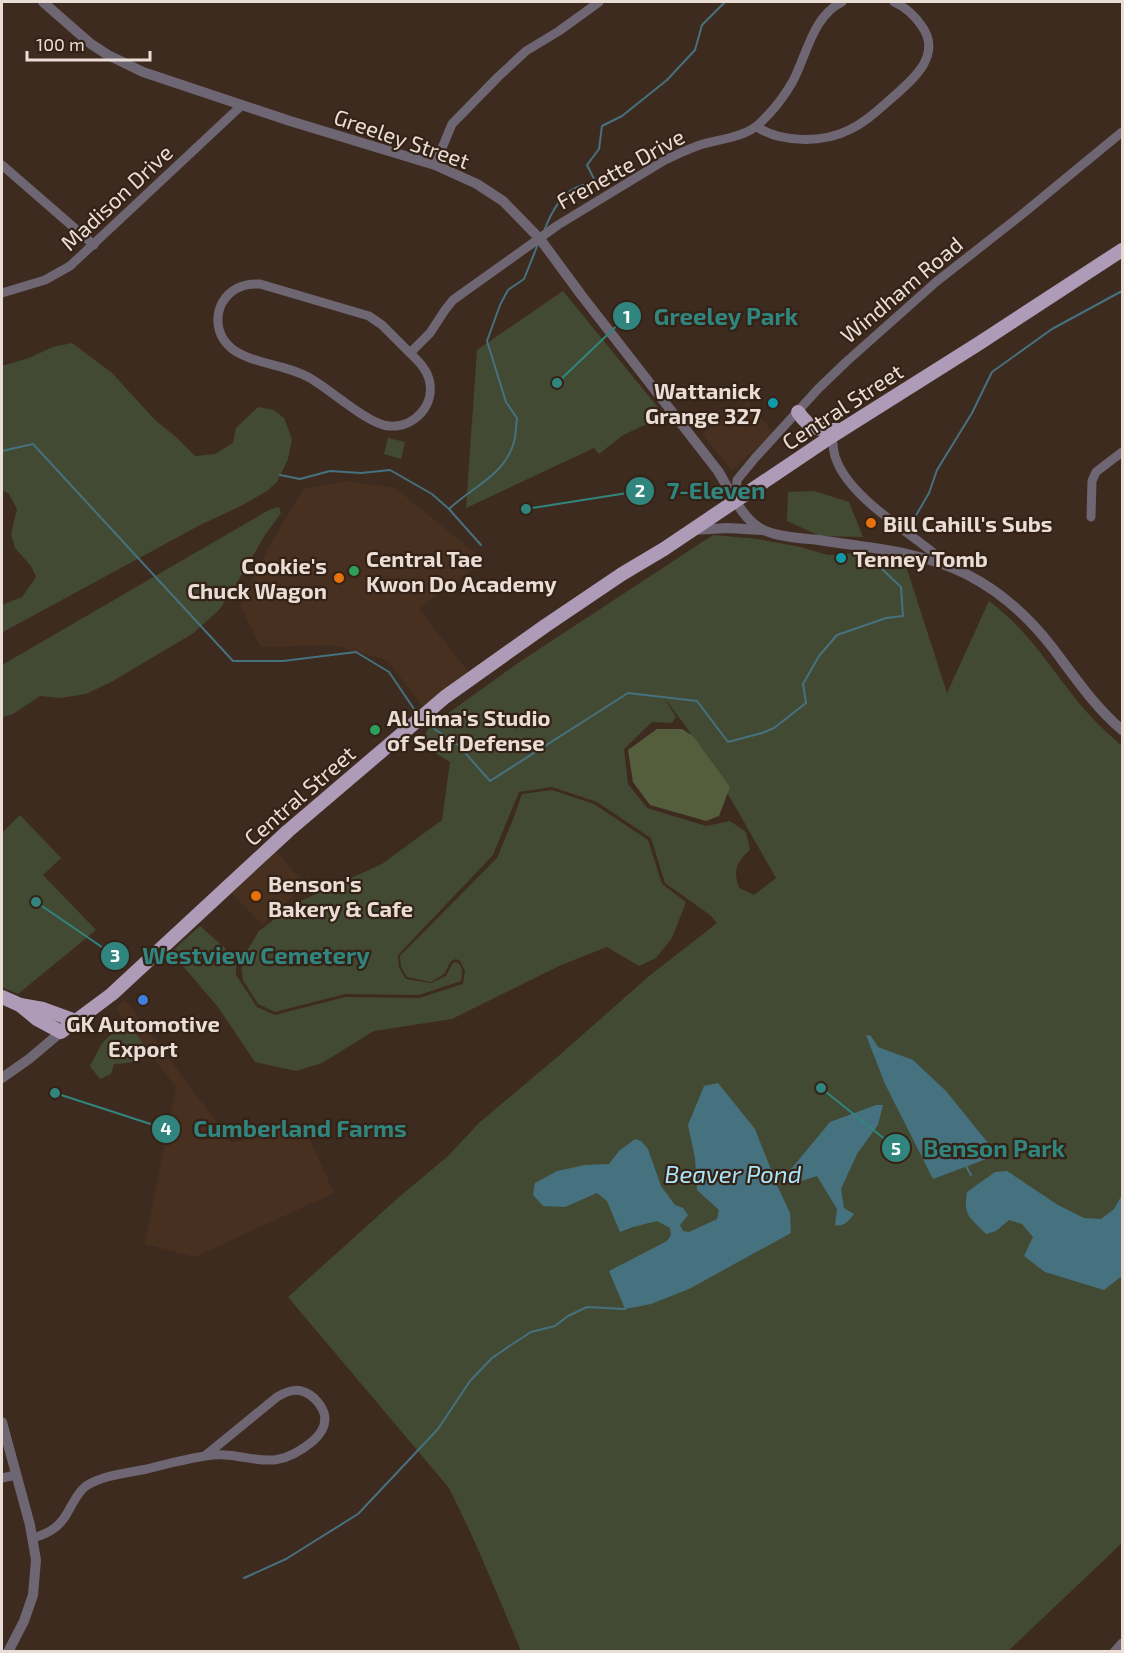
<svg xmlns="http://www.w3.org/2000/svg" width="1124" height="1653" font-family="'Exo 2',sans-serif">
  <rect width="100%" height="100%" fill="#3e2b20"/>
  <g fill="#483020">
    <polygon points="748,401 773,433 732,471 702,434"/>
    <polygon points="345,481 395,488 484,560 419,609 470,674 424,708 387,660 333,645 261,647 240,605 272,541 303,489"/>
    <polygon points="276,852 306,884 262,925 232,893"/>
    <polygon points="125,1000 232,1143 302,1123 334,1193 195,1257 145,1244 176,1087 116,1008"/>
  </g>
  <g fill="#434a33" fill-rule="evenodd">
    <polygon points="563,291 665,416 623,435 599,454 594,448 466,508 477,350"/>
    <polygon points="72,343 112,373 155,420 176,437 195,456 215,454 233,443 236,428 258,407 274,410 284,418 292,439 288,459 277,482 267,491 241,506 200,525 3,632 2,630 2,605 22,597 36,577 31,566 15,548 11,534 17,509 9,494 2,490 2,366 29,358 53,347"/>
    <polygon points="388,438 405,442 401,459 384,454"/>
    <polygon points="814,491 849,502 863,537 820,536 787,521 788,492"/>
    <polygon points="279,507 281,513 265,535 231,593 218,611 192,634 113,681 86,694 60,698 40,696 13,714 2,717 2,665 269,510"/>
    <path d="M 713,535 L 758,539 L 800,547 L 828,555 L 856,553 L 905,563 L 947,693 L 989,601 C 1027,629 1050,667 1079,703 C 1092,719 1107,733 1122,746 L 1122,1543 L 1008,1651 L 521,1651 C 498,1596 476,1541 449,1488 L 288,1297 L 399,1197 L 448,1156 L 479,1123 L 562,1053 L 648,977 L 717,923 L 710,915 L 665,883 L 651,838 L 597,802 L 552,787 L 519,792 L 493,855 L 398,955 L 399,968 L 406,979 L 431,983 L 446,976 L 453,963 L 456,962 C 464,966 462,974 461,981 L 419,995 L 345,994 L 275,1012 L 258,1004 L 243,980 L 241,961 L 259,931 L 294,904 L 382,864 L 442,820 L 450,762 L 421,744 L 429,727 L 518,663 ZM 663,696 L 687,728 L 732,801 L 776,878 L 754,895 L 739,888 C 733,871 736,862 750,850 L 746,832 L 730,821 L 706,826 L 647,808 L 628,784 L 624,749 L 652,722 L 672,723 L 676,717 Z"/>
    <polygon points="552,790 594,804 648,840 662,884 686,902 672,938 656,958 639,966 607,947 561,965 452,1019 374,1031 322,1063 296,1071 255,1062 218,1007 171,952 200,926 236,958 236,975 257,1007 275,1015 345,997 419,998 463,984 465,971 460,961 456,959 451,961 444,974 431,982 407,977 401,967 400,956 497,858 514,817 522,794"/>
    <polygon points="20,815 61,858 43,875 96,930 18,994 2,987 2,833"/>
    <path d="M 116,1030 L 134,1031 L 147,1049 C 142,1064 127,1063 114,1064 L 111,1074 L 100,1079 L 90,1066 L 102,1043 Z"/>
  </g>
  <polygon fill="#555e3c" points="657,729 682,729 693,736 730,787 719,816 706,821 650,805 633,782 628,750"/>
  <g fill="#46717f">
    <polygon points="866,1035 871,1036 878,1047 913,1060 946,1091 988,1143 989,1158 933,1179 885,1084"/>
    <polygon points="718,1083 755,1129 777,1185 790,1213 791,1233 689,1289 651,1304 625,1309 609,1271 667,1241 671,1235 670,1228 657,1221 633,1227 620,1232 607,1201 597,1193 565,1207 543,1206 533,1195 535,1183 557,1171 585,1165 609,1164 619,1151 635,1139 641,1141 648,1149 661,1186 675,1205 683,1208 688,1215 680,1225 683,1231 689,1232 717,1219 719,1210 697,1190 695,1158 688,1125 704,1086"/>
    <path d="M 876,1105 L 883,1105 L 878,1125 L 857,1154 L 841,1189 L 844,1208 L 854,1214 C 849,1221 843,1227 835,1225 L 837,1209 L 817,1176 L 792,1184 L 787,1180 L 787,1174 L 830,1122 Z"/>
    <path d="M 1007,1171 L 1058,1205 L 1084,1218 L 1101,1219 L 1114,1209 L 1122,1195 L 1122,1276 L 1104,1290 L 1045,1272 L 1024,1256 L 1033,1237 L 1022,1224 L 1009,1220 L 996,1231 L 986,1234 C 970,1217 963,1217 967,1192 L 995,1172 Z"/>
  </g>
  <g fill="none" stroke-linecap="round" stroke-linejoin="round">
    <g stroke="#46717f" stroke-width="2">
      <path d="M 544,231 C 551,213 562,190 583,185 C 587,184 592,185 597,185 L 587,165 L 599,149 L 602,126 L 622,116 L 667,80 L 695,50 L 702,25 L 725,2"/>
      <polyline points="2,451 33,444 233,661 283,661 356,652 389,672 414,709"/>
      <polyline points="280,475 300,479 330,471 361,473 390,470 432,494 449,509 481,545"/>
      <path d="M 449,509 C 472,487 505,475 514,442 C 516,435 516,426 517,418 L 506,402 L 487,341 L 500,305 L 508,290 L 524,279 L 538,244"/>
      <polyline points="911,524 929,493 937,470 972,413 992,372 1052,329 1122,291"/>
      <polyline points="429,725 459,746 490,781 628,693 697,701 728,742 762,733 774,728 806,703 803,684 819,656 837,635 886,618 903,616 901,587 882,569 885,563"/>
      <polyline points="966,1166 971,1175"/>
      <polyline points="244,1578 286,1559 358,1514 438,1429 470,1381 492,1358 511,1345 531,1332 555,1326 568,1316 587,1307 625,1309"/>
    </g>
    <g stroke="#6f6674" stroke-width="9">
      <path d="M 757,127 C 781,143 823,143 849,130 C 866,122 879,109 893,97 C 914,79 943,54 921,25 C 914,15 905,7 894,2"/>
      <polyline points="2,165 94,245"/>
      <polyline points="435,165 452,124 498,77 526,51 559,31 599,2"/>
      <polyline points="2,293 45,280 70,266 242,105"/>
      <path d="M 410,353 L 382,325 L 369,316 L 260,284 C 244,283 230,289 222,303 C 215,317 217,334 228,345 C 244,363 286,364 308,377 C 329,388 367,424 389,426 C 415,428 436,404 429,379 C 426,368 418,361 410,353 L 430,333 L 445,310 L 453,300 L 558,225 L 665,160 C 678,154 690,148 703,144 C 721,139 745,137 759,124 C 772,112 784,97 793,81 C 807,54 813,16 842,2"/>
      <path d="M 832,436 C 833,443 833,452 836,459 C 851,501 916,535 949,566"/>
      <polyline points="736,501 737,480 755,458 818,389 846,362 936,282 1020,216 1122,132"/>
      <polyline points="1091,517 1092,481 1096,472 1122,452"/>
      <polyline points="2,1478 16,1475"/>
      <path d="M 33,1538 C 51,1533 62,1525 70,1508 C 75,1500 78,1492 86,1486 C 103,1475 128,1473 147,1469 C 166,1464 186,1459 205,1456 C 252,1449 268,1478 313,1441 C 321,1434 327,1424 324,1413 C 322,1407 318,1402 314,1398 C 301,1387 290,1389 277,1397 L 206,1455"/>
      <polyline points="1114,1652 1122,1643"/>
    </g>
    <g stroke="#6f6674" stroke-width="10">
      <path d="M 43,2 L 91,44 L 108,55 L 143,72 L 290,121 L 435,165 L 477,184 L 503,201 L 540,239 L 582,296 L 718,471 C 728,487 739,512 754,524 C 768,537 801,538 819,540 C 868,548 921,551 966,574 C 1000,591 1028,616 1052,647 C 1074,676 1094,706 1122,730"/>
      <polyline points="692,530 728,528 761,530"/>
      <polyline points="2,1078 29,1059 61,1032"/>
      <polyline points="2,1422 30,1525 36,1560 33,1595 24,1621 8,1652"/>
    </g>
    <g stroke="#ae9bb7" stroke-width="14">
      <path d="M 798,412 C 810,430 819,430 840,430"/>
      <polyline points="2,997 20,1005 37,1019 61,1032 112,994 288,831 445,697 545,626 622,574 664,549 832,436 978,344 1122,250"/>
      <polyline points="20,1005 43,1009 76,1021"/>
    </g>
  </g>
  <g fill="#0f9aa8" stroke="#342216" stroke-width="2">
    <circle cx="773" cy="403" r="6"/>
    <circle cx="841" cy="558" r="6"/>
  </g>
  <g fill="#e8710a" stroke="#342216" stroke-width="2">
    <circle cx="871" cy="523" r="6"/>
    <circle cx="339" cy="578" r="6"/>
    <circle cx="256" cy="896" r="6"/>
  </g>
  <g fill="#2e9e5b" stroke="#342216" stroke-width="2">
    <circle cx="354" cy="571" r="6"/>
    <circle cx="375" cy="730" r="6"/>
  </g>
  <circle fill="#3f7fe0" stroke="#342216" stroke-width="2" cx="143" cy="1000" r="6"/>
  <g text-anchor="middle" dominant-baseline="central" stroke-width="4.5" stroke-linejoin="round" paint-order="stroke">
    <g font-size="22" fill="#eaddd6" stroke="#342216">
      <text transform="translate(402 138) rotate(19)">Greeley Street</text>
      <text transform="translate(620 168) rotate(-29)">Frenette Drive</text>
      <text transform="translate(116 197) rotate(-43)">Madison Drive</text>
      <text transform="translate(901 289) rotate(-40)">Windham Road</text>
      <text transform="translate(842 406) rotate(-33)">Central Street</text>
      <text transform="translate(299 795) rotate(-41)">Central Street</text>
    </g>
    <g font-size="22" font-weight="bold" fill="#eaddd6" stroke="#342216" text-anchor="start">
      <text x="761" y="390" text-anchor="end">Wattanick<tspan x="761" dy="25">Grange 327</tspan></text>
      <text x="883" y="523">Bill Cahill's Subs</text>
      <text x="366" y="558">Central Tae<tspan x="366" dy="25">Kwon Do Academy</tspan></text>
      <text x="853" y="558">Tenney Tomb</text>
      <text x="327" y="565" text-anchor="end">Cookie's<tspan x="327" dy="25">Chuck Wagon</tspan></text>
      <text x="387" y="717">Al Lima's Studio<tspan x="387" dy="25">of Self Defense</tspan></text>
      <text x="268" y="883">Benson's<tspan x="268" dy="25">Bakery &amp; Cafe</tspan></text>
      <text x="143" y="1023" text-anchor="middle">GK Automotive<tspan x="143" dy="25">Export</tspan></text>
    </g>
    <g font-size="24" font-style="italic" fill="#aae6f9" stroke="#342216">
      <text x="733" y="1173">Beaver Pond</text>
    </g>
  </g>
  <path fill="none" stroke="#30857e" stroke-width="2" d="M557 383L627 316M526 509L640 491M36 902L115 956M55 1093L166 1129M821 1088L896 1148"/>
  <g fill="#30857e" stroke="#342216" stroke-width="2">
    <circle cx="557" cy="383" r="6"/>
    <circle cx="526" cy="509" r="6"/>
    <circle cx="36" cy="902" r="6"/>
    <circle cx="55" cy="1093" r="6"/>
    <circle cx="821" cy="1088" r="6"/>
    <circle cx="627" cy="316" r="15"/>
    <circle cx="640" cy="491" r="15"/>
    <circle cx="115" cy="956" r="15"/>
    <circle cx="166" cy="1129" r="15"/>
    <circle cx="896" cy="1148" r="15"/>
  </g>
  <g font-size="18" text-anchor="middle" font-weight="bold" fill="#fff">
    <text x="627" y="323">1</text>
    <text x="640" y="497">2</text>
    <text x="115" y="962">3</text>
    <text x="166" y="1135">4</text>
    <text x="896" y="1155">5</text>
  </g>
  <g font-size="24" text-anchor="middle" font-weight="bold" fill="#30857e" stroke="#342216" stroke-width="4.5" stroke-linejoin="round" paint-order="stroke">
    <text x="726" y="325">Greeley Park</text>
    <text x="716" y="499">7-Eleven</text>
    <text x="256" y="964">Westview Cemetery</text>
    <text x="300" y="1137">Cumberland Farms</text>
    <text x="994" y="1157">Benson Park</text>
  </g>
  <rect width="1124" height="1653" fill="none" stroke="#eaddd6" stroke-width="6"/>
  <path d="M27 51v9h123v-9" fill="none" stroke="#eaddd6" stroke-width="3"/>
  <text x="36" y="51" font-size="18" fill="#eaddd6" stroke="#342216" stroke-width="4.5" paint-order="stroke">100 m</text>
</svg>
